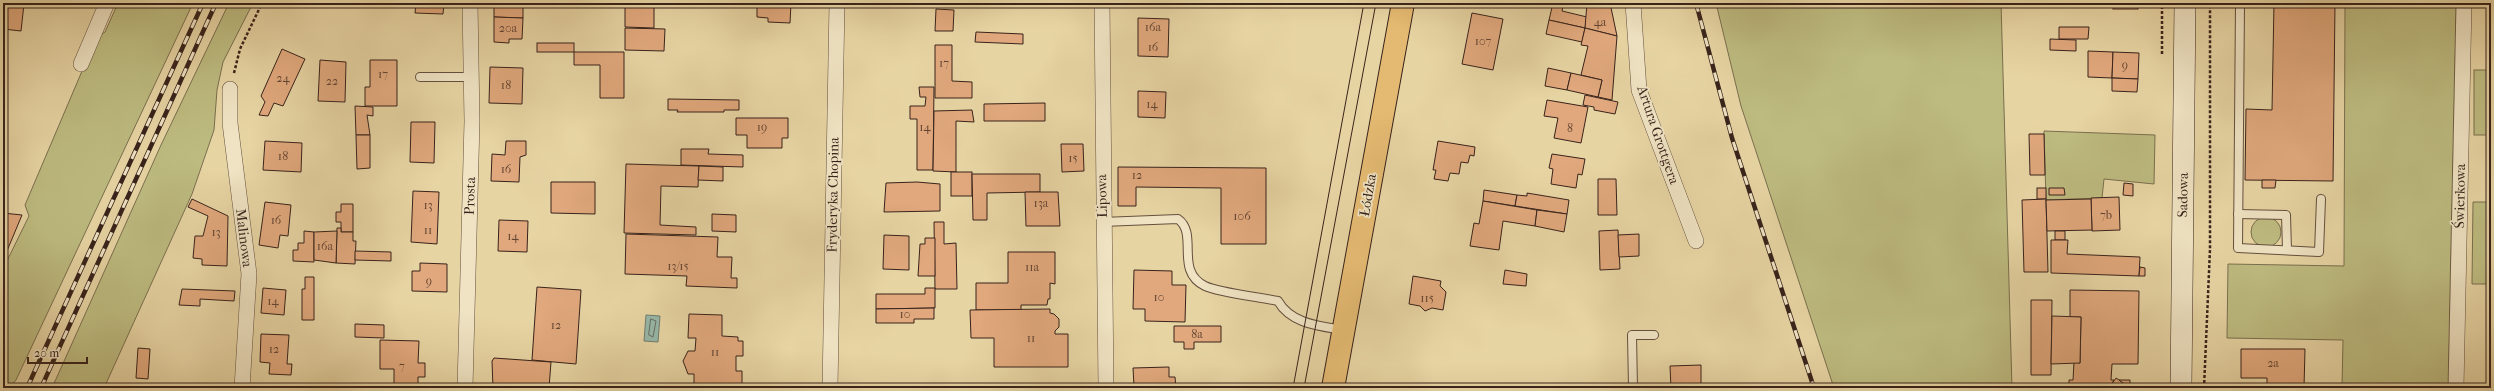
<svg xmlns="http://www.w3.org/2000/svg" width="2494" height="391" font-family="'IM FELL French Canon',serif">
  <rect width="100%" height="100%" fill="#e7d4a3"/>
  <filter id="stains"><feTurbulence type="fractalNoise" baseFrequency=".005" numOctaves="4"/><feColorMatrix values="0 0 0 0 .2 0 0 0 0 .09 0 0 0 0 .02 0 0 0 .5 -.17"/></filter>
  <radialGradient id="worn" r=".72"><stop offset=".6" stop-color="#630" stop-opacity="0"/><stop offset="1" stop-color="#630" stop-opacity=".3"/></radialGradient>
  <g fill="#bdbb80" stroke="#7a6f4e">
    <polygon points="118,3 193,3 16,380 9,388 3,388 3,269 29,216 25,205 85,64 99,36 105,32"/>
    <polygon points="229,3 253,3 223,62 217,90 214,130 192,194 104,388 52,388 161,145"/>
    <polygon points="1716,3 2001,3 2012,388 1834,388 1741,106"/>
    <polygon points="2345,3 2456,3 2448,388 2342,388 2343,340 2227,338 2228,264 2344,266"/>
    <rect x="2474" y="70" width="17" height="65"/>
    <polygon points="2044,131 2155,135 2154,184 2104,179 2102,198 2046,200"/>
    <polygon points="2473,202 2491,202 2491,284 2472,284"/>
    <circle cx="2266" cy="232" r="15"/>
  </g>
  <polygon fill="#97b8a9" stroke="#717c70" points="646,315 660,316 658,342 644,341"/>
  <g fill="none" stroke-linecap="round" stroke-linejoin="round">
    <polygon stroke="#686e62" stroke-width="1" points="651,319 656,321 653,337 649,335"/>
  </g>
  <g fill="#e0a87c" stroke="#38231b">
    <polygon points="3,3 24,4 21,31 3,29"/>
    <rect x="356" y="3" width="12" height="4"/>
    <polygon points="416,3 444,3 443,14 415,13"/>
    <polygon points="494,3 523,3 523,18 494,17"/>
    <polygon points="625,3 654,3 654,28 625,27"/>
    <polygon points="757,3 791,3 790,23 768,22 768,18 757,17"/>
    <polygon points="1189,3 1261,3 1226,3 1226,6 1189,6"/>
    <polygon points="1553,3 1563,6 1562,11 1587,17 1585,28 1549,20"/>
    <polygon points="1587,3 1610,3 1617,36 1585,28"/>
    <rect x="2113" y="3" width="25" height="6"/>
    <polygon points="2274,3 2335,3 2333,181 2245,180 2246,109 2272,110"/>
    <polygon points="936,9 954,10 953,31 935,31"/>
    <polygon points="1472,13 1503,19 1493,70 1462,64"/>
    <polygon points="494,17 523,18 522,39 509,39 509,43 494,42"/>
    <polygon points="1138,18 1169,19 1168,57 1138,56"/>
    <polygon points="1549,20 1585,28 1582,42 1546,34"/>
    <polygon points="2059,27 2089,27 2088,39 2059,39"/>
    <polygon points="625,28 665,29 664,51 625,50"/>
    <polygon points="1585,28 1617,36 1612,100 1598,97 1602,80 1581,75 1588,46 1581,45"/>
    <polygon points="976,32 1023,34 1023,44 975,42"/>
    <polygon points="2050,39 2076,40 2076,51 2050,50"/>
    <rect x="537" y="43" width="37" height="9"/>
    <polygon points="935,45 952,45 952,81 972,82 972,98 935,98"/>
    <polygon points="282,49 305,59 283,106 274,103 268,116 259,115 265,102 261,96"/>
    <polygon points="2088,51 2113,52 2112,78 2088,77"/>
    <polygon points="574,52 624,52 624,98 600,98 600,65 574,65"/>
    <polygon points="2113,52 2139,53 2138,79 2112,78"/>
    <polygon points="320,60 346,62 345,102 318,101"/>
    <polygon points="370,60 397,60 397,106 365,106 365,87 370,87"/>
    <polygon points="490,67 523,68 522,104 489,103"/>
    <polygon points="1548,68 1571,73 1567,90 1545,86"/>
    <polygon points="1571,73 1602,80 1598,97 1567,90"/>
    <polygon points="2112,78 2138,79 2137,92 2112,91"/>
    <polygon points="919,87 934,87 933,170 917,170 917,119 910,119 910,106 925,106 926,97 920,97"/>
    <polygon points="1138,91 1166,92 1165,118 1138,117"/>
    <polygon points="1585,95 1618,102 1615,114 1594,110 1594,107 1583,105"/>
    <polygon points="668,99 739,100 739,110 724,110 724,112 677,112 678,110 668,110"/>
    <polygon points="1547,100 1588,107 1581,143 1554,138 1558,118 1544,116"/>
    <polygon points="1045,103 1045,121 984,121 984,104"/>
    <polygon points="355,106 373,107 373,116 367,115 370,135 356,135"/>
    <polygon points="972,110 974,122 956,121 956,172 933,171 934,111"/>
    <polygon points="736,118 788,118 788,138 782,138 782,148 747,148 747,135 736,135"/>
    <polygon points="411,122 435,122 434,163 410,162"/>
    <polygon points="2029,134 2044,134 2045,175 2030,175"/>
    <polygon points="356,135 370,135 370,168 357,169"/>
    <polygon points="265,141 302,143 301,172 263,170"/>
    <polygon points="506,141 526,141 526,155 520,157 519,182 491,181 492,154 505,155"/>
    <polygon points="1438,141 1475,147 1474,156 1470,155 1468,163 1461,162 1459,174 1450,173 1448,181 1434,179 1436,170 1433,170"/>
    <polygon points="1061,144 1083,144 1084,171 1062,172"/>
    <polygon points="681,149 709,149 708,154 743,155 743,167 681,165"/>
    <polygon points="1552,154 1585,159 1582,175 1578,174 1576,188 1551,184 1553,169 1549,168"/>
    <polygon points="626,164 699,166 698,187 661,186 660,225 696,227 696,235 624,233"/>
    <polygon points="699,166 723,167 723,181 698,180"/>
    <polygon points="1118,167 1266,168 1266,244 1221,244 1221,188 1136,187 1136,206 1118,206"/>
    <rect x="951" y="172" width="21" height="24"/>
    <polygon points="972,174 1040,174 1040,192 987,193 987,220 973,220"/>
    <polygon points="1598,179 1616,179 1617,215 1598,215"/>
    <polygon points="2262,180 2276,180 2275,188 2262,188"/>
    <polygon points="551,182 595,182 595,214 551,213"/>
    <polygon points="917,182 940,184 940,211 884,212 886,183"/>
    <polygon points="2124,183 2133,184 2133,196 2123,195"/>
    <rect x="2037" y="188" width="9" height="11"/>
    <polygon points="2049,188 2064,188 2065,195 2049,195"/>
    <polygon points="1484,190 1517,195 1515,206 1483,201"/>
    <polygon points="413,191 439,192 437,244 411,242"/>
    <polygon points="1025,192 1058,192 1060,226 1026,226"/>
    <polygon points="1527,193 1569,200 1567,214 1515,206 1517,195 1527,196"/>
    <polygon points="2119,197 2120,230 2092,231 2091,198"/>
    <polygon points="192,199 228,216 227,266 202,265 202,259 193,258 195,236 203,236 208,216 188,207"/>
    <polygon points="2046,199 2048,272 2024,272 2022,200"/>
    <polygon points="2091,199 2092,230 2047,231 2046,200"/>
    <polygon points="1483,201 1537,210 1535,226 1503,221 1499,250 1470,246 1474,223 1479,224"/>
    <polygon points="265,202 291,205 288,236 280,235 278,248 259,245"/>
    <polygon points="341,204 353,204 353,232 341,232 341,222 336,222 336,212 341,212"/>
    <polygon points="1537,210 1567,214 1564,232 1535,226"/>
    <polygon points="3,213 22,215 4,258 3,258"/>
    <polygon points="712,214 736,215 736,232 712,231"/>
    <polygon points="499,220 528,221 527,252 498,251"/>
    <polygon points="934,222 944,222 944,244 956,243 957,289 935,289"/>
    <polygon points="337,228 341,228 341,232 353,232 353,241 356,241 355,264 336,263"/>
    <polygon points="1618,230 1620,269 1600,270 1599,231"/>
    <polygon points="304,231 314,232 314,262 293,261 293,250 298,250 298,243 304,243"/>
    <polygon points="337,231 336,263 314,260 314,232"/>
    <rect x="2055" y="231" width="10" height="9"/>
    <polygon points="626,234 718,237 717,257 732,257 731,278 737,278 737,288 686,286 687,276 625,274"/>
    <polygon points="1639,234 1639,256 1619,257 1618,235"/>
    <polygon points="884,235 909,236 909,270 883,269"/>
    <polygon points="925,238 935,238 935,276 918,276 920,244 925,244"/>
    <polygon points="2051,240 2068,240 2067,254 2140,257 2139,276 2051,273"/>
    <polygon points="355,251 391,252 391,261 355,260"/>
    <polygon points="1008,252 1055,252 1055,284 1050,283 1050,299 1048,299 1047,305 1021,305 1021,310 976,310 976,283 1008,283"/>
    <polygon points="420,263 447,264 447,292 412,291 412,271 420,271"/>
    <polygon points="2140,267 2145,268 2145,276 2139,276"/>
    <polygon points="1134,270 1172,271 1172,285 1186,285 1185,322 1145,321 1145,309 1133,309"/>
    <polygon points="1505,270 1527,274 1526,286 1503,284"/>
    <polygon points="1413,276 1441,281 1440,286 1446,292 1443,310 1432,308 1425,311 1420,306 1409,304"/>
    <polygon points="305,277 314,277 314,320 302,320 302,289 305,289"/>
    <polygon points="537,287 581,290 576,364 532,360"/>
    <polygon points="263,288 286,290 284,315 261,313"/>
    <polygon points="925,288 935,288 935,308 876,309 876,294 925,294"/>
    <polygon points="182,289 235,291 234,301 200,299 200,306 179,305"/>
    <polygon points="2070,290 2139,291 2138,364 2112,364 2111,380 2114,380 2109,388 2069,388 2069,380 2073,380 2074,362 2080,363 2081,317 2070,317"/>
    <polygon points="2031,300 2052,300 2051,375 2031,375"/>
    <polygon points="934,308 934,319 914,319 914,323 876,323 876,309"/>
    <polygon points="1050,309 1050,313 1054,314 1059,319 1059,327 1055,331 1055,334 1068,334 1068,367 994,367 994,338 971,338 970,310"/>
    <polygon points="689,314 722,315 722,336 738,337 738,341 743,341 743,356 736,356 736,371 742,371 742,386 687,388 694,387 694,374 688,374 683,361 688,351 695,351 696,338 688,338"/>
    <polygon points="2052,316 2081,317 2080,363 2051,364"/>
    <polygon points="355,324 384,325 384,338 355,337"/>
    <polygon points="1174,326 1221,326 1221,342 1194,342 1194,349 1184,349 1184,342 1174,342"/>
    <polygon points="261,334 289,335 287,364 292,364 291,375 269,374 270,363 260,362"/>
    <polygon points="380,340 419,341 418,363 425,363 425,377 418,377 418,386 394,387 394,369 380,369"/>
    <polygon points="138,348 150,349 148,379 136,378"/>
    <polygon points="2241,349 2305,349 2304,388 2267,388 2267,378 2241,378"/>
    <polygon points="494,358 551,362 549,388 493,388 492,361"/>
    <polygon points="1701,365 1701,388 1671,388 1670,366"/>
    <polygon points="1169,367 1169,377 1175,377 1176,388 1134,386 1133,368"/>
    <polygon points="2116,378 2131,388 2109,388"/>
    <polygon points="2119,380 2130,380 2130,388"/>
    <rect x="1207" y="384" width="17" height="4"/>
  </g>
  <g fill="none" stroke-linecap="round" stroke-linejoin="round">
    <g stroke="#644f3d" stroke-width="10">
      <g id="lane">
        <polyline points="2240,3 2238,248 2319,252 2321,199"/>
        <polyline points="420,77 472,77"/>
        <polyline points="2238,214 2286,215 2287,250"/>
        <path d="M 1102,222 L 1178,219 C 1199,234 1174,271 1205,286 C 1220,293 1260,297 1278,301 C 1291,324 1320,326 1343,330"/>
        <polyline points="1633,388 1632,335 1654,335"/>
      </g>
    </g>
    <g stroke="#644f3d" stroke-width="16">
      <g id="street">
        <polyline points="1102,3 1106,388"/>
        <polyline points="1633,3 1639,90 1696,241"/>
        <polyline points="81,64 107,3"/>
        <polyline points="230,89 230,123 249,274 242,388"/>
        <polyline points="465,388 472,121 470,3"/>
        <polyline points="830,388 837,3"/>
        <polyline points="2456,388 2464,3"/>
      </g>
    </g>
    <g stroke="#38231b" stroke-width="22">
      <polyline id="secondary" points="2181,388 2185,3"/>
    </g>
    <g stroke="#38231b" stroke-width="24">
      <polyline id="primary" points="1333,388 1403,3"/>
    </g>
    <g stroke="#38231b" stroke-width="2.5" stroke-dasharray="3 2" stroke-linecap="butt">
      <polyline points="2162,54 2162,3"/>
      <polyline points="234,73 240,49 262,3"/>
      <polyline points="2204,388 2210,249 2210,3"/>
    </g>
    <use href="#lane" stroke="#efe3c3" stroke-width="8"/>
    <use href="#street" stroke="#efe3c3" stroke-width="15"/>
    <use href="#secondary" stroke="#efe3c3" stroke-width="21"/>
    <use href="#primary" stroke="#e4ba72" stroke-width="22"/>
    <g stroke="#38231b" stroke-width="1">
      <polyline points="1293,388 1364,3"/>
      <polyline points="1304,388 1376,3"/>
    </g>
    <g stroke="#38231b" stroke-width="4.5">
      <g id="rail">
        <polyline points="1696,3 1732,138 1814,388"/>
        <polyline points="27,388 203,3"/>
        <polyline points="41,388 216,3"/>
      </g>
    </g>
    <use href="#rail" stroke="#efe3c3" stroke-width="3" stroke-dasharray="9" stroke-linecap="butt"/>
  </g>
  <g text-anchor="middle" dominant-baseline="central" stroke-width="3.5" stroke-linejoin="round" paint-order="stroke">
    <g font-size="12" fill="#624433">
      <text x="1600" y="22">4a</text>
      <text x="1153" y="27">16a</text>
      <text x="508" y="28">20a</text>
      <text x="1483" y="41">107</text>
      <text x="1153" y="47">16</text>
      <text x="944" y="63">17</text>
      <text x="2125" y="65">9</text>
      <text x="383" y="74">17</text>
      <text x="283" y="78">24</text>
      <text x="332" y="81">22</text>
      <text x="506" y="85">18</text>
      <text x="1152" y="104">14</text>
      <text x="762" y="127">19</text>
      <text x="925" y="127">14</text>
      <text x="1570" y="128">8</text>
      <text x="283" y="156">18</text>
      <text x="1073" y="158">15</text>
      <text x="506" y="169">16</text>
      <text x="1137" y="175">12</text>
      <text x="1041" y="203">13a</text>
      <text x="428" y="205">13</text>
      <text x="2106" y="215">7b</text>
      <text x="1242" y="216">106</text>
      <text x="276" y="220">16</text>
      <text x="428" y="230">11</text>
      <text x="216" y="232">13</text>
      <text x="513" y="236">14</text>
      <text x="325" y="246">16a</text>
      <text x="678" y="266">13/15</text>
      <text x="1032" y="267">11a</text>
      <text x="429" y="281">9</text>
      <text x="1159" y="297">10</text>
      <text x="1427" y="298">115</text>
      <text x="273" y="301">14</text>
      <text x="905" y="314">10</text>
      <text x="556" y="325">12</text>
      <text x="1197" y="334">8a</text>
      <text x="1031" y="338">11</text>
      <text x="274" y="349">12</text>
      <text x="715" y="352">11</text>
      <text x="2273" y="363">2a</text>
      <text x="402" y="366">7</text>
    </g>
    <g font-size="14" fill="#38231b" stroke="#efe3c3">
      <text transform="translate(1658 135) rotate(71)">Artura Grottgera</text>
      <text transform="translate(833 195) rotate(-89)">Fryderyka Chopina</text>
      <text transform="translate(1368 195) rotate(-80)">Łódzka</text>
      <text transform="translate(2183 195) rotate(-89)">Sadowa</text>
      <text transform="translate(470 196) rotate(-88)">Prosta</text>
      <text transform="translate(1102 196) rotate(-91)">Lipowa</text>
      <text transform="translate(2460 196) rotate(-89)">Świerkowa</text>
      <text transform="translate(244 238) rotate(83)">Malinowa</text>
    </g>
  </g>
  <rect width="2494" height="391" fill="none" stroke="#e7d4a3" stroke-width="16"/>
  <rect x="4" y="4" width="2486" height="383" fill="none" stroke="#38231b" stroke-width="2"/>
  <rect x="8" y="8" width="2478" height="375" fill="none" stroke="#38231b"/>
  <path d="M28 357v6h59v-6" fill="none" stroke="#38231b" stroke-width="2"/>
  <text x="34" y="357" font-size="12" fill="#38231b" stroke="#efe3c3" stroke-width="3" paint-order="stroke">20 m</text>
  <rect width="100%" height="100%" filter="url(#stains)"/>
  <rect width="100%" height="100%" fill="url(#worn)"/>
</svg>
